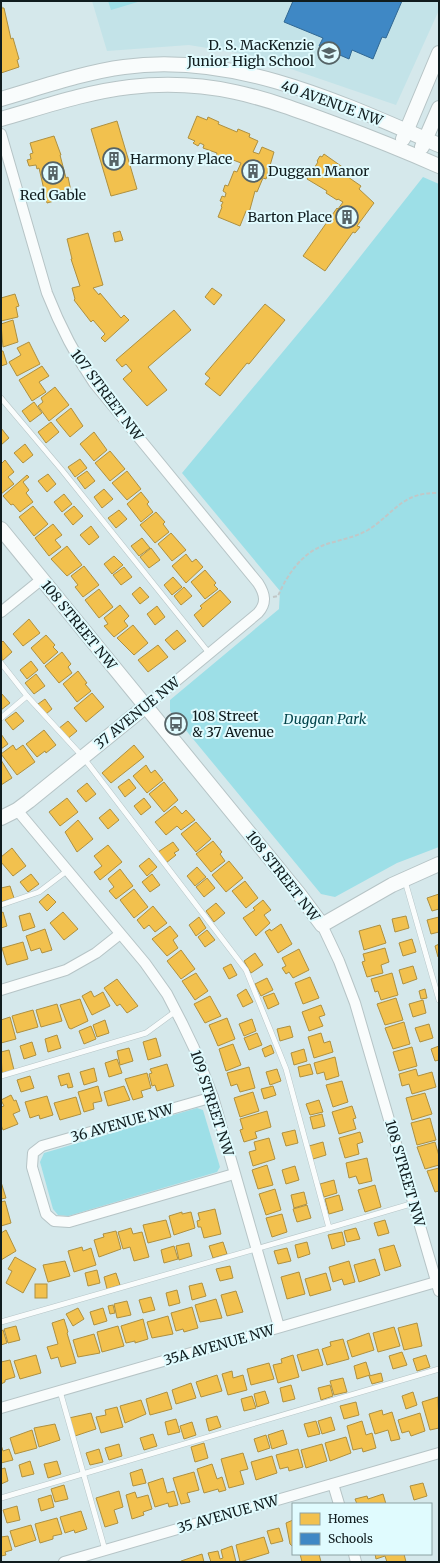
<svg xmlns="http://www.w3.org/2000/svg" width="440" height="1563" font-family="Merriweather,serif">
  <rect width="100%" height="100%" fill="#d5e8eb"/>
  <polygon fill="#c3e3e8" points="92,1 439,1 439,10 396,105 250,55 189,45 107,51"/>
  <g fill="#9ddfe7">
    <polygon points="108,1 141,1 111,10"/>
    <polygon points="423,177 439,184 439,847 397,863 335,897 321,894 170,711 170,700 279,609 280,591 182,473 326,300"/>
    <polygon points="197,1108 203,1110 220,1167 217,1172 68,1216 58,1215 53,1209 40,1162 44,1153"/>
  </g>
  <g fill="#f2c14e" stroke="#ae9040">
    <polygon points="1,4 2,8 4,8 11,39 13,38 19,59 17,60 19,67 1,73"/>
    <polygon points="197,116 207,120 208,117 219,122 218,124 237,132 238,129 250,134 249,137 258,141 253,152 259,154 262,147 274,152 266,179 263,178 257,192 255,191 249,213 246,211 240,226 218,217 222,207 221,206 223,202 220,201 222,196 225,197 226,193 223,191 225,185 228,186 234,171 237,172 241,163 228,158 227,160 216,156 217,153 203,148 204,145 200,143 198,146 193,143 195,141 188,138"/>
    <polygon points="117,121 137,189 111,196 91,129"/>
    <polygon points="54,136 61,155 60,155 66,178 68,177 72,196 47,203 39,168 37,169 36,165 29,166 27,160 31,159 30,154 33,153 30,143"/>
    <polygon points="324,154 351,173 348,177 361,186 359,189 374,203 357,226 360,227 355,233 353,232 325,271 303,256 337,208 338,209 343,202 338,199 337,200 326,193 327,191 307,179 318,162 317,161 320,156 322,157"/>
    <polygon points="120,231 123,240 115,242 113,233"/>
    <polygon points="88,233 103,285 93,288 99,295 100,293 121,318 124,315 129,320 105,342 101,338 105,334 93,320 91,322 74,300 75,299 72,288 80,286 71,259 72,259 67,239"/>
    <polygon points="212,288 222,295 214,305 205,297"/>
    <polygon points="15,294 19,306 16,307 18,317 1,321 1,298"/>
    <polygon points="265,304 285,320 249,364 247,363 220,396 205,384 210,378 205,374"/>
    <polygon points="174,310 191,330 148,367 167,390 147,406 123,379 132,371 126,364 122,367 116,360"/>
    <polygon points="13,320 18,342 3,347 1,324"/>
    <polygon points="29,342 40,364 17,376 9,362 21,355 17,348"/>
    <polygon points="1,351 3,351 7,364 1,366"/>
    <polygon points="42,366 49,376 39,382 46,392 32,401 19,380"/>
    <polygon points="55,387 69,405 49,421 38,406 43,402 41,398"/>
    <polygon points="34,402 42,413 30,422 22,411"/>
    <polygon points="71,408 83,426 70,437 56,420"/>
    <polygon points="51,422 59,432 46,443 38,432"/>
    <polygon points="1,428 9,438 1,445"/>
    <polygon points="94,432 107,450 94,461 80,444"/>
    <polygon points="25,444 33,455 23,463 14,453"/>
    <polygon points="110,451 125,469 110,481 95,463"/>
    <polygon points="80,459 87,468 75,477 68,467"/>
    <polygon points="5,460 14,472 8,477 14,484 1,494 1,464"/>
    <polygon points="87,471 95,481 85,489 77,478"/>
    <polygon points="127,471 141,489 127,500 112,483"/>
    <polygon points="48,474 56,484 47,492 38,481"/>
    <polygon points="27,475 29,477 23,482 29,490 26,493 33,502 20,512 13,504 11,505 3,496"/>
    <polygon points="104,489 113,499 102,508 94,497"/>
    <polygon points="141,492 149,502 147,504 153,512 141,522 127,504"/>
    <polygon points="64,494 72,504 62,512 54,502"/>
    <polygon points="33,506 48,524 34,536 19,517"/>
    <polygon points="74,506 83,516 73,525 64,514"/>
    <polygon points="119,510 127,519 116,528 108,518"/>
    <polygon points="156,512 165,522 163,524 169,532 155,543 140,525"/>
    <polygon points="53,524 62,535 55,540 61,547 49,556 35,538"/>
    <polygon points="91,526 99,537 89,545 80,535"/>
    <polygon points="171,533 186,550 172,561 158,544"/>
    <polygon points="142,538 150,548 139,556 131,546"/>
    <polygon points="67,546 82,565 67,576 51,559"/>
    <polygon points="151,548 160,560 149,568 140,557"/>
    <polygon points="186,554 192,562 196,559 203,567 186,583 172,566"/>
    <polygon points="114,556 123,565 112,574 104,564"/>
    <polygon points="84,566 99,585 83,597 75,587 78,585 71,576"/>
    <polygon points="124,567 132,577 121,585 113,575"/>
    <polygon points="205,570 216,583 214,585 218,589 205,599 191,582"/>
    <polygon points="173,577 182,587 172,595 164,585"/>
    <polygon points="140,587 149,597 140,604 132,594"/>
    <polygon points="184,587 192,596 181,605 174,596"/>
    <polygon points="99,589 113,607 99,618 85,600"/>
    <polygon points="220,590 231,602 203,627 194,615 202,608 200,606"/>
    <polygon points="120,605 129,616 124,621 128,626 114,637 104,626 108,624 104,618"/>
    <polygon points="157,606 165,617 155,625 147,614"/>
    <polygon points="29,619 40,633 23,646 13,634"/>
    <polygon points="133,625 148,643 134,655 117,638"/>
    <polygon points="177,630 186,641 174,650 165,640"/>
    <polygon points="46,635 55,645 53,647 58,652 44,664 31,648"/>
    <polygon points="3,641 12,652 2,661 1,643"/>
    <polygon points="158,645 168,657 148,672 138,660"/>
    <polygon points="62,652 71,664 68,667 72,673 59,683 45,666"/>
    <polygon points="31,661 38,670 27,679 20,670"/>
    <polygon points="78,671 87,683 85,684 91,691 77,702 63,684"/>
    <polygon points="36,674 45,686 34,694 25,683"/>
    <polygon points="1,693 10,703 1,710"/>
    <polygon points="92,693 104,707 86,722 74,708"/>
    <polygon points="45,699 52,709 46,714 38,704"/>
    <polygon points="16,712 24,721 13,730 5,720"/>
    <polygon points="68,721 77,731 66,740 58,729"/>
    <polygon points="44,730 56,745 46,753 45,751 37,757 26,744"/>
    <polygon points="1,734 8,744 1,749"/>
    <polygon points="13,745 16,750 23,745 35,762 17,775 1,754"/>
    <polygon points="134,745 144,757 111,783 102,773"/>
    <polygon points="1,760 12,778 1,785"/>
    <polygon points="146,765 151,773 155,770 163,780 147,793 133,776"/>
    <polygon points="129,779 136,788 125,797 118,787"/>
    <polygon points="164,782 178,800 164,812 149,794"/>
    <polygon points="87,783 96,794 86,802 77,791"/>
    <polygon points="67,798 78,812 60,826 49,812"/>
    <polygon points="144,798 151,807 141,815 134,806"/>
    <polygon points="175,806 182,814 186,810 195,820 181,830 177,826 166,835 155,822"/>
    <polygon points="110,809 119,820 108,829 99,818"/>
    <polygon points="78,820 93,839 77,852 65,832"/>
    <polygon points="196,822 211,839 196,852 181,834"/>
    <polygon points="213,841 222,852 220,854 225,861 211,872 196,854"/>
    <polygon points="173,842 179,850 174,853 176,855 166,863 158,852"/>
    <polygon points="108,845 122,862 100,880 94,872 102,866 94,856"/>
    <polygon points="12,848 26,866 13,876 1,862 1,857"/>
    <polygon points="149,858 157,867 147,876 139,866"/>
    <polygon points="229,861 243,878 226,892 212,875"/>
    <polygon points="197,867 206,877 195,886 187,876"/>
    <polygon points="120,869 133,886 116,899 109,891 114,887 108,879"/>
    <polygon points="31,874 39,884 28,892 20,882"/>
    <polygon points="152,874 160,885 150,892 142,882"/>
    <polygon points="207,878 215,888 204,897 196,887"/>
    <polygon points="245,881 258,898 246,908 232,891"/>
    <polygon points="10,886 14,898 1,902 1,888"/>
    <polygon points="134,889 148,907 134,918 120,900"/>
    <polygon points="48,894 56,902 47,911 39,902"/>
    <polygon points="439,894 439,909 432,911 427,898"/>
    <polygon points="263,900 271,910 264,915 270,923 256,936 243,918 255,910 253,908"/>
    <polygon points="216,903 225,913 214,922 206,911"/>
    <polygon points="153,906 167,923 155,932 149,925 144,929 137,920"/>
    <polygon points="3,912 7,926 1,928 1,913"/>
    <polygon points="63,912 78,929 64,940 50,923"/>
    <polygon points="30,913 35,927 23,931 19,916"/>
    <polygon points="406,916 409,928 395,932 392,919"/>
    <polygon points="199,917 206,928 196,936 189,925"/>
    <polygon points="439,917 439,932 431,934 427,920"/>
    <polygon points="281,924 292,944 278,953 265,932 270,929 271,931"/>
    <polygon points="380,925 386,943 364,950 359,931"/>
    <polygon points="170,926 178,936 173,940 178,948 167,956 152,939"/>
    <polygon points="45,929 52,950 42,953 40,948 31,951 26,936"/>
    <polygon points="207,930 215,940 205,947 198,937"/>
    <polygon points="412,939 416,952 403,956 399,943"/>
    <polygon points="23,942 28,959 7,965 2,948"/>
    <polygon points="439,944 439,957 438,957 435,946"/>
    <polygon points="385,948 389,962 381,965 383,973 367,977 362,962 365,961 363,954"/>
    <polygon points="299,949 309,970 293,978 289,972 286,974 282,968 286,966 282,958"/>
    <polygon points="181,950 195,969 181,979 167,961"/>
    <polygon points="255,953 263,965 251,973 244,961"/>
    <polygon points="231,964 237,975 229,979 223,968"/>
    <polygon points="413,966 417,979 403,984 399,970"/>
    <polygon points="196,973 208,991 195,1000 182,981"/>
    <polygon points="392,973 398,995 381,1000 378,991 375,992 371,979"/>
    <polygon points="310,977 319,998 303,1004 295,983"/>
    <polygon points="267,978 273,990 261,996 255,984"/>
    <polygon points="117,979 138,1006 127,1013 120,1004 117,1006 104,988"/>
    <polygon points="246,989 253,1002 243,1007 237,995"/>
    <polygon points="425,989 427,998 421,999 419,991"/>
    <polygon points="91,991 94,997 103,992 110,1006 92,1015 82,996"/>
    <polygon points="274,993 279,1004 268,1009 263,997"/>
    <polygon points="210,996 221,1016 205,1023 194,1004"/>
    <polygon points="396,998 403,1020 385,1025 377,1004"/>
    <polygon points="80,999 88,1021 71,1029 69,1028 60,1005"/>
    <polygon points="423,1000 426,1013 413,1017 409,1004"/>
    <polygon points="57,1004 62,1021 41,1027 36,1010"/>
    <polygon points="321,1005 325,1015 319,1017 323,1026 309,1031 302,1012"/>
    <polygon points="33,1010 38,1027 17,1033 12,1016"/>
    <polygon points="10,1017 16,1039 1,1043 1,1020"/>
    <polygon points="227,1018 235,1039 218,1046 209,1025"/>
    <polygon points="252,1019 256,1031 244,1036 239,1024"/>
    <polygon points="105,1020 109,1033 97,1037 93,1025"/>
    <polygon points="404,1022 410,1044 393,1049 385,1028"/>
    <polygon points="429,1024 433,1038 420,1042 415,1028"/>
    <polygon points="91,1026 96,1039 84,1044 79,1031"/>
    <polygon points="290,1026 293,1037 280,1041 277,1029"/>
    <polygon points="257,1033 262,1045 249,1050 244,1038"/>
    <polygon points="321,1033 324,1043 330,1041 333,1052 314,1058 308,1037"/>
    <polygon points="57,1035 61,1048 48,1052 45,1039"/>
    <polygon points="156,1038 161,1056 148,1060 143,1042"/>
    <polygon points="32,1042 36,1055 24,1059 20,1046"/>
    <polygon points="233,1044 241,1065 226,1071 219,1049"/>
    <polygon points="271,1045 274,1053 265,1057 262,1049"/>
    <polygon points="439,1046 439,1060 435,1061 431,1049"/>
    <polygon points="412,1047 417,1066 399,1071 393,1052"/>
    <polygon points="129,1048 133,1061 120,1065 117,1051"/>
    <polygon points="304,1049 307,1061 294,1065 291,1053"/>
    <polygon points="9,1050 14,1070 2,1073 1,1052"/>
    <polygon points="335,1057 339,1076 326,1080 324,1072 317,1074 314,1063"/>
    <polygon points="117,1059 122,1073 109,1077 105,1063"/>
    <polygon points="167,1064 174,1086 157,1091 155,1085 152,1086 149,1074 152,1073 150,1069"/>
    <polygon points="310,1064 313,1074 300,1077 298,1067"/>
    <polygon points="249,1067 255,1088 240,1092 237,1084 231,1086 227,1073"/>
    <polygon points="94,1068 97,1081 84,1085 80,1072"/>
    <polygon points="277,1069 281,1081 270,1085 266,1072"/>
    <polygon points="416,1069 418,1076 432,1072 436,1087 412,1094 409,1084 402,1086 399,1074"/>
    <polygon points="69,1073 73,1087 68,1088 67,1084 61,1086 58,1076"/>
    <polygon points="147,1073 151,1088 141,1091 143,1097 133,1100 125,1079"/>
    <polygon points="30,1076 34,1088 21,1092 17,1080"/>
    <polygon points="342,1081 348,1102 333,1107 326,1085"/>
    <polygon points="98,1086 102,1101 93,1103 94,1109 84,1112 78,1092"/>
    <polygon points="124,1086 130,1100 108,1106 104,1092"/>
    <polygon points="273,1086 276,1095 264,1099 261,1089"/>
    <polygon points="253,1092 259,1111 240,1117 234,1098"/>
    <polygon points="425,1093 432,1114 412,1120 406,1098"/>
    <polygon points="11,1095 14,1101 16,1100 20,1111 13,1114 18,1124 3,1130 1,1125 1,1107 4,1106 1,1100"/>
    <polygon points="47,1096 53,1115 40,1119 39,1115 30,1118 25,1102"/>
    <polygon points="76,1097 81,1114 60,1120 54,1103"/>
    <polygon points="319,1100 323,1112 310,1115 306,1104"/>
    <polygon points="352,1106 356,1118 353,1119 356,1129 339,1134 332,1112"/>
    <polygon points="267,1111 271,1127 255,1132 257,1138 244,1142 240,1130 243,1129 240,1119"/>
    <polygon points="322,1114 325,1126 313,1129 310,1117"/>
    <polygon points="430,1118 436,1140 417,1145 411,1123"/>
    <polygon points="295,1130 298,1143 286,1146 282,1133"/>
    <polygon points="360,1132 363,1142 357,1144 359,1154 345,1158 339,1138"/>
    <polygon points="269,1138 275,1159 253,1166 249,1152 256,1150 254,1142"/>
    <polygon points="323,1142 326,1155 313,1159 309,1146"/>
    <polygon points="435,1142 439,1156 439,1165 425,1169 417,1147"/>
    <polygon points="367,1158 372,1181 359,1184 356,1176 349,1178 346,1163"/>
    <polygon points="267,1165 273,1185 258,1189 252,1170"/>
    <polygon points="295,1166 299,1180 286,1184 282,1170"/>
    <polygon points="439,1168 439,1191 435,1192 427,1171"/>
    <polygon points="334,1180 337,1193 324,1197 320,1184"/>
    <polygon points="1,1182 6,1198 1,1199"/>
    <polygon points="375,1185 381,1207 365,1212 358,1190"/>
    <polygon points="275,1189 281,1210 266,1215 259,1194"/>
    <polygon points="304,1192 307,1204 294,1208 291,1195"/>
    <polygon points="339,1195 343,1210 329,1214 325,1199"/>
    <polygon points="5,1201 11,1223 1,1226 1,1202"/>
    <polygon points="307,1205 311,1218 297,1222 293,1209"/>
    <polygon points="215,1209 221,1234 204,1238 201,1227 198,1227 197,1221 200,1220 198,1213"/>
    <polygon points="182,1212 182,1214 191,1212 195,1228 174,1235 169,1216"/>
    <polygon points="282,1214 287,1232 272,1237 266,1218"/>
    <polygon points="166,1220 171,1237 148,1243 143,1225"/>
    <polygon points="385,1220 389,1233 378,1236 374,1223"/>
    <polygon points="131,1228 133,1234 142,1232 149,1257 134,1261 130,1247 123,1249 118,1232"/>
    <polygon points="356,1228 360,1239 347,1242 344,1231"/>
    <polygon points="6,1230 16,1251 1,1260 1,1233"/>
    <polygon points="116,1231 121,1249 99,1257 94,1240 104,1237 103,1234"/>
    <polygon points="342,1232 345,1245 332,1249 328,1235"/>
    <polygon points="223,1242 227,1254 213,1258 209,1246"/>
    <polygon points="307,1242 310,1254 298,1258 295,1245"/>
    <polygon points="189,1243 192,1256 179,1260 176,1246"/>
    <polygon points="394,1245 401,1266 385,1271 379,1249"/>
    <polygon points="174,1246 178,1259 164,1263 161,1250"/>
    <polygon points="82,1247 83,1251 91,1248 96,1265 74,1272 68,1251"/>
    <polygon points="287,1248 291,1261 278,1264 274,1251"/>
    <polygon points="15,1257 36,1269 23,1293 6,1283 12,1271 8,1269"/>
    <polygon points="375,1259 380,1275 359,1282 354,1265"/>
    <polygon points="65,1261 70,1276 48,1282 43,1265"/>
    <polygon points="349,1261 355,1282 344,1285 342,1279 333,1282 329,1267"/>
    <polygon points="230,1266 233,1278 220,1281 216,1269"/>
    <polygon points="97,1270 100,1283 88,1286 85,1273"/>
    <polygon points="299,1272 305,1294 287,1299 281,1277"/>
    <polygon points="116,1273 120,1285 107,1289 104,1277"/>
    <polygon points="326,1273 331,1290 310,1296 305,1279"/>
    <polygon points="202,1283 206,1296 192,1300 189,1286"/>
    <rect x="35" y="1284" width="12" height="14"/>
    <polygon points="177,1290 180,1303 169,1306 166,1293"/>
    <polygon points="236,1291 243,1312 227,1316 221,1295"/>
    <polygon points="151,1297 155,1310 143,1313 139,1300"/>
    <polygon points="216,1299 222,1318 200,1322 195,1305"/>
    <polygon points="127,1301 131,1315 117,1318 114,1304"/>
    <polygon points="113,1305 115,1313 110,1314 108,1306"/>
    <polygon points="192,1307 198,1328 184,1332 183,1329 176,1331 171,1313"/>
    <polygon points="78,1308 84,1319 73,1326 66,1314"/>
    <polygon points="103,1308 107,1321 94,1325 90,1312"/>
    <polygon points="168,1316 173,1334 152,1338 147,1322"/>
    <polygon points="64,1319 68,1332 67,1333 76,1363 61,1367 58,1357 51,1359 47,1347 58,1344 52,1323"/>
    <polygon points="143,1319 148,1339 135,1343 135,1341 126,1343 121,1326"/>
    <polygon points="417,1323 422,1346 404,1350 398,1328"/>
    <polygon points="16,1326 20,1340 8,1343 4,1329"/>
    <polygon points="118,1326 124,1346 102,1352 97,1332"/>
    <polygon points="394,1327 400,1346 378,1352 373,1333"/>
    <polygon points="3,1330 7,1343 1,1345 1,1331"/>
    <polygon points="369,1333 374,1350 352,1357 347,1341"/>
    <polygon points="94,1334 100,1353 78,1357 73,1340"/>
    <polygon points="343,1339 349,1359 327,1365 322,1349 331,1346 330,1342"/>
    <polygon points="318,1349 323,1365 302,1371 297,1355"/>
    <polygon points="402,1352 407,1365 393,1369 389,1356"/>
    <polygon points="36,1355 41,1373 20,1379 14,1361"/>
    <polygon points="293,1355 299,1377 278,1383 273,1365 282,1363 281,1359"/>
    <polygon points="426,1355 430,1367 417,1371 413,1359"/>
    <polygon points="10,1360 15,1377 5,1380 5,1382 1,1384 1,1362"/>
    <polygon points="366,1362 370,1375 357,1379 354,1366"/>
    <polygon points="269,1363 274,1379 251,1385 247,1369"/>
    <polygon points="232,1371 233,1378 243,1375 247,1390 228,1395 222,1374"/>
    <polygon points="381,1373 383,1381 372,1384 369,1376"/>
    <polygon points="217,1375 222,1391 201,1397 196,1382"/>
    <polygon points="343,1378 347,1392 334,1395 330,1381"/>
    <polygon points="191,1383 196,1398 176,1404 172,1390"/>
    <polygon points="291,1385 295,1399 283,1402 280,1388"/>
    <polygon points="330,1385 333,1396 321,1400 318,1388"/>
    <polygon points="265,1391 269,1403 257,1407 254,1394"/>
    <polygon points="167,1392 172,1409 150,1415 146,1399"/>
    <polygon points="413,1392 417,1405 406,1409 402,1396"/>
    <polygon points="252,1396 256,1408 244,1411 241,1399"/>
    <polygon points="438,1397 439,1428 430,1430 422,1402"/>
    <polygon points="141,1400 146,1414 125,1423 120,1406"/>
    <polygon points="356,1402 359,1415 344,1419 340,1406"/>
    <polygon points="117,1407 123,1427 101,1433 96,1417 106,1415 105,1410"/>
    <polygon points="382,1410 383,1415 392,1412 400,1439 391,1441 388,1430 375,1434 369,1414"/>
    <polygon points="91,1413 96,1429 75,1436 69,1418"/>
    <polygon points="420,1413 425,1431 411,1436 409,1431 402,1433 398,1420"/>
    <polygon points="217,1416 221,1427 209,1431 206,1419"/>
    <polygon points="331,1417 335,1430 322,1434 318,1421"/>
    <polygon points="176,1419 180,1432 168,1435 165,1422"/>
    <polygon points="316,1421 320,1434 308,1437 304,1424"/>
    <polygon points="362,1421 366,1435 372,1433 376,1448 363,1452 362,1448 353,1450 347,1426"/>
    <polygon points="192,1422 196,1435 184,1439 180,1426"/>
    <polygon points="55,1424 60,1440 39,1447 34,1428"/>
    <polygon points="32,1430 37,1448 15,1454 10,1438"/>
    <polygon points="283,1430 287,1444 272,1449 268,1435"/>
    <polygon points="153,1434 157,1446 144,1450 140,1438"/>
    <polygon points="266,1435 270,1448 258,1452 254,1439"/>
    <polygon points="346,1437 351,1453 330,1461 325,1443"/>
    <polygon points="204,1443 208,1458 195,1462 191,1447"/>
    <polygon points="119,1444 122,1456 109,1460 105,1448"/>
    <polygon points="322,1444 327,1461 306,1468 301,1450"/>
    <polygon points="1,1445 3,1451 9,1449 13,1460 1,1463"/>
    <polygon points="99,1449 103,1462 90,1465 86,1453"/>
    <polygon points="298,1449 303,1467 289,1471 288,1467 280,1469 276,1455"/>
    <polygon points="243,1453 248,1469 240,1471 244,1484 229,1488 221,1459"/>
    <polygon points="272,1456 277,1473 256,1480 251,1462"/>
    <polygon points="30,1461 34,1474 22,1477 19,1465"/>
    <polygon points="57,1461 61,1474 48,1478 44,1464"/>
    <polygon points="212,1464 217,1479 222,1477 226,1490 219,1492 218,1489 204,1493 197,1469"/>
    <polygon points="5,1468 8,1481 1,1484 1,1469"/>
    <polygon points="142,1469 146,1483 133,1486 130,1473"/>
    <polygon points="194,1472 199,1490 187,1493 190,1502 181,1504 173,1478"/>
    <polygon points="163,1478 167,1493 174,1491 178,1505 169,1507 168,1503 155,1507 148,1483"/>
    <polygon points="423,1483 427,1496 414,1500 410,1486"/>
    <polygon points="64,1485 68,1499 55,1502 51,1489"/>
    <polygon points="119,1491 123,1507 114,1510 118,1523 105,1527 96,1498"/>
    <polygon points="135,1492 137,1498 148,1495 152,1509 143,1512 144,1515 132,1519 126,1495"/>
    <polygon points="383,1494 386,1504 357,1504 355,1499 367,1496 368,1499"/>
    <polygon points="51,1495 54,1507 41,1511 38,1499"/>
    <polygon points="17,1506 20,1520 7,1523 3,1510"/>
    <polygon points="81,1511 87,1529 75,1533 74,1530 65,1533 60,1517"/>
    <polygon points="57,1518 62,1534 53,1536 53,1539 40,1543 35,1524"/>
    <polygon points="293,1520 293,1546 292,1546 290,1544 286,1523"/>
    <polygon points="31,1525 36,1540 15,1547 10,1531"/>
    <polygon points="279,1528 283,1541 271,1544 267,1531"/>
    <polygon points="8,1536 12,1550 5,1552 6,1555 1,1556 1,1537"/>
    <polygon points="264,1537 269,1553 240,1562 236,1545"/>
    <polygon points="232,1546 236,1562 211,1562 208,1553 218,1551 220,1559 223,1558 221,1550"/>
    <polygon points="202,1554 204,1562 181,1562 181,1561"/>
    <polygon points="300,1554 319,1554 321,1562 302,1562"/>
    <polygon points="375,1554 404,1554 406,1562 387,1562 385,1556 376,1559"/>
  </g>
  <polygon fill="#3f88c5" stroke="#316893" points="293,1 402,1 386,38 382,37 373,59 352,50 349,59 319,46 323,38 284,22"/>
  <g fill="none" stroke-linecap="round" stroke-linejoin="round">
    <g stroke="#b6c4c6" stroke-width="6">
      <g id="lane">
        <polyline points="1,398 61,469 209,653"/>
        <polyline points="1,663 27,696 83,757 246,970 286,1069 329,1228 414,1203"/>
        <polyline points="1,718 27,696"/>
        <polyline points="405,881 439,1000"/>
        <polyline points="1,905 39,892 68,870"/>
        <polyline points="1,1076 146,1033 176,1011"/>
        <polyline points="1,1322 329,1228"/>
        <polyline points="60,1391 105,1550"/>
        <polyline points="1,1498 439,1369"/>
      </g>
    </g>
    <g stroke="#b6c4c6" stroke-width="12">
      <g id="street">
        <path d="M 1,134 L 47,293 C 60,326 74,354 94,383 L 258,583 C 265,594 267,603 258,613 L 146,706"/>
        <polyline points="1,612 42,579"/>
        <polyline points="17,810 145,963 167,994 182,1023 194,1048 213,1097 279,1327"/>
        <polyline points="322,925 339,961 355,1003 439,1291"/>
        <polyline points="1,990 66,970 96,953 120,934"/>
        <polyline points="213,1097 42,1146 33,1153 32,1167 46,1214 54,1221 69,1222 234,1174"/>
        <polyline points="1,1408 436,1282"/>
        <polyline points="333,1484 339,1504"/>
        <polyline points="354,1554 356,1562"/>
        <polyline points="64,1562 439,1453"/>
      </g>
    </g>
    <g stroke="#b6c4c6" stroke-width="16">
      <g id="secondary">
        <path d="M 1,99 C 39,88 85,72 124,67 C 234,52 340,102 439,145"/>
        <path d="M 1,119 C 43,107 86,92 130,87 C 209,78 263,97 335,124 C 370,137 405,151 439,166"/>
        <polyline points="403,139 439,53"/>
        <polyline points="422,147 439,108"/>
        <polyline points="1,529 299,894 322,925 392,885 439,864"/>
        <polyline points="1,818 17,810 29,801 146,706"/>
      </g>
    </g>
    <path stroke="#c1c7c7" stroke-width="2" stroke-dasharray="4 2" stroke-linecap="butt" d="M 273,597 L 278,596 C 287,575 301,554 324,545 C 338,540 354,538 368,530 C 395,513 401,492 439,493"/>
    <use href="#lane" stroke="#f9fcfc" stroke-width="5"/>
    <use href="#street" stroke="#f9fcfc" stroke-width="10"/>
    <use href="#secondary" stroke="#f9fcfc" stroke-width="14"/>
  </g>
  <defs>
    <g id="school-ring" transform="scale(1.15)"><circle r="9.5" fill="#e0fbfe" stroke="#556366" stroke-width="1.5"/><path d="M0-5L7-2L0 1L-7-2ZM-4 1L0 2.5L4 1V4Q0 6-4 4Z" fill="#556366"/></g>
    <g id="building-ring" transform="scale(1.15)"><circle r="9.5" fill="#e0fbfe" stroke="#556366" stroke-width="1.5"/><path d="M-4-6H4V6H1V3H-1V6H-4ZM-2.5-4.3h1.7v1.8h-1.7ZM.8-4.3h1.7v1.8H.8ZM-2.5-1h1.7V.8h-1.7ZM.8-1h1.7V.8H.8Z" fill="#556366"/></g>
    <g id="bus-ring" transform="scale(1.15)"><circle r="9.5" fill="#e0fbfe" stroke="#556366" stroke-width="1.5"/><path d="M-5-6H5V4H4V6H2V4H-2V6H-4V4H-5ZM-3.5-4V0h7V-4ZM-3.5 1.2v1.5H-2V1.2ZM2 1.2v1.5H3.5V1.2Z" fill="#556366"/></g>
  </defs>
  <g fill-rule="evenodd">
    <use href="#school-ring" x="329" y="53"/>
    <use href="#building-ring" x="114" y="159"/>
    <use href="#building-ring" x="253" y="171"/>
    <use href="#building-ring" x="53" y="173"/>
    <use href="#building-ring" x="347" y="217"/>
    <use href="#bus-ring" x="176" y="724"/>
  </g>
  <g text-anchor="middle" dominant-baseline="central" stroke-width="4" stroke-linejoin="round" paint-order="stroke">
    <g font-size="14" fill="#101c1e" stroke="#e0fbfe" text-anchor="start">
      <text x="314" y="45" text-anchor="end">D. S. MacKenzie<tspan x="314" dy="16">Junior High School</tspan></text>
      <text x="130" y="159">Harmony Place</text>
      <text x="268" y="171">Duggan Manor</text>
      <text x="53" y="195" text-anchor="middle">Red Gable</text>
      <text x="332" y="217" text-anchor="end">Barton Place</text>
      <text x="192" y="716">108 Street<tspan x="192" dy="16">&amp; 37 Avenue</tspan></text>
    </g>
    <g font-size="14" fill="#101c1e" stroke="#e0fbfe">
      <text transform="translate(332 103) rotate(20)">40 AVENUE NW</text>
      <text transform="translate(107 395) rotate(53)">107 STREET NW</text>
      <text transform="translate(79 625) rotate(51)">108 STREET NW</text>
      <text transform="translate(137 713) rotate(-39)">37 AVENUE NW</text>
      <text transform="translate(283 876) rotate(52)">108 STREET NW</text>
      <text transform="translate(212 1103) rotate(72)">109 STREET NW</text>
      <text transform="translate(122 1123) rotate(-16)">36 AVENUE NW</text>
      <text transform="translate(405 1173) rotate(74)">108 STREET NW</text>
      <text transform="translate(219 1345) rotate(-16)">35A AVENUE NW</text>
      <text transform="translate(228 1514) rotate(-16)">35 AVENUE NW</text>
    </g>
    <g font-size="14" font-style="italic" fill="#05464d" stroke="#e0fbfe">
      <text x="325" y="719">Duggan Park</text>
    </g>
  </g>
  <rect width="440" height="1563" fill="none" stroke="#101c1e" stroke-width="4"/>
  <rect x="292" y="1503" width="140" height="52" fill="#e0fbfe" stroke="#8da2a4"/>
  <rect x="300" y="1513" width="20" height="12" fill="#f2c14e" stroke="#8da2a4"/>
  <text x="328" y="1523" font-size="12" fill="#101c1e">Homes</text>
  <rect x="300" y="1533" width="20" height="12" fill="#3f88c5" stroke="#8da2a4"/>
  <text x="328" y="1543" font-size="12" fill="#101c1e">Schools</text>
</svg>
